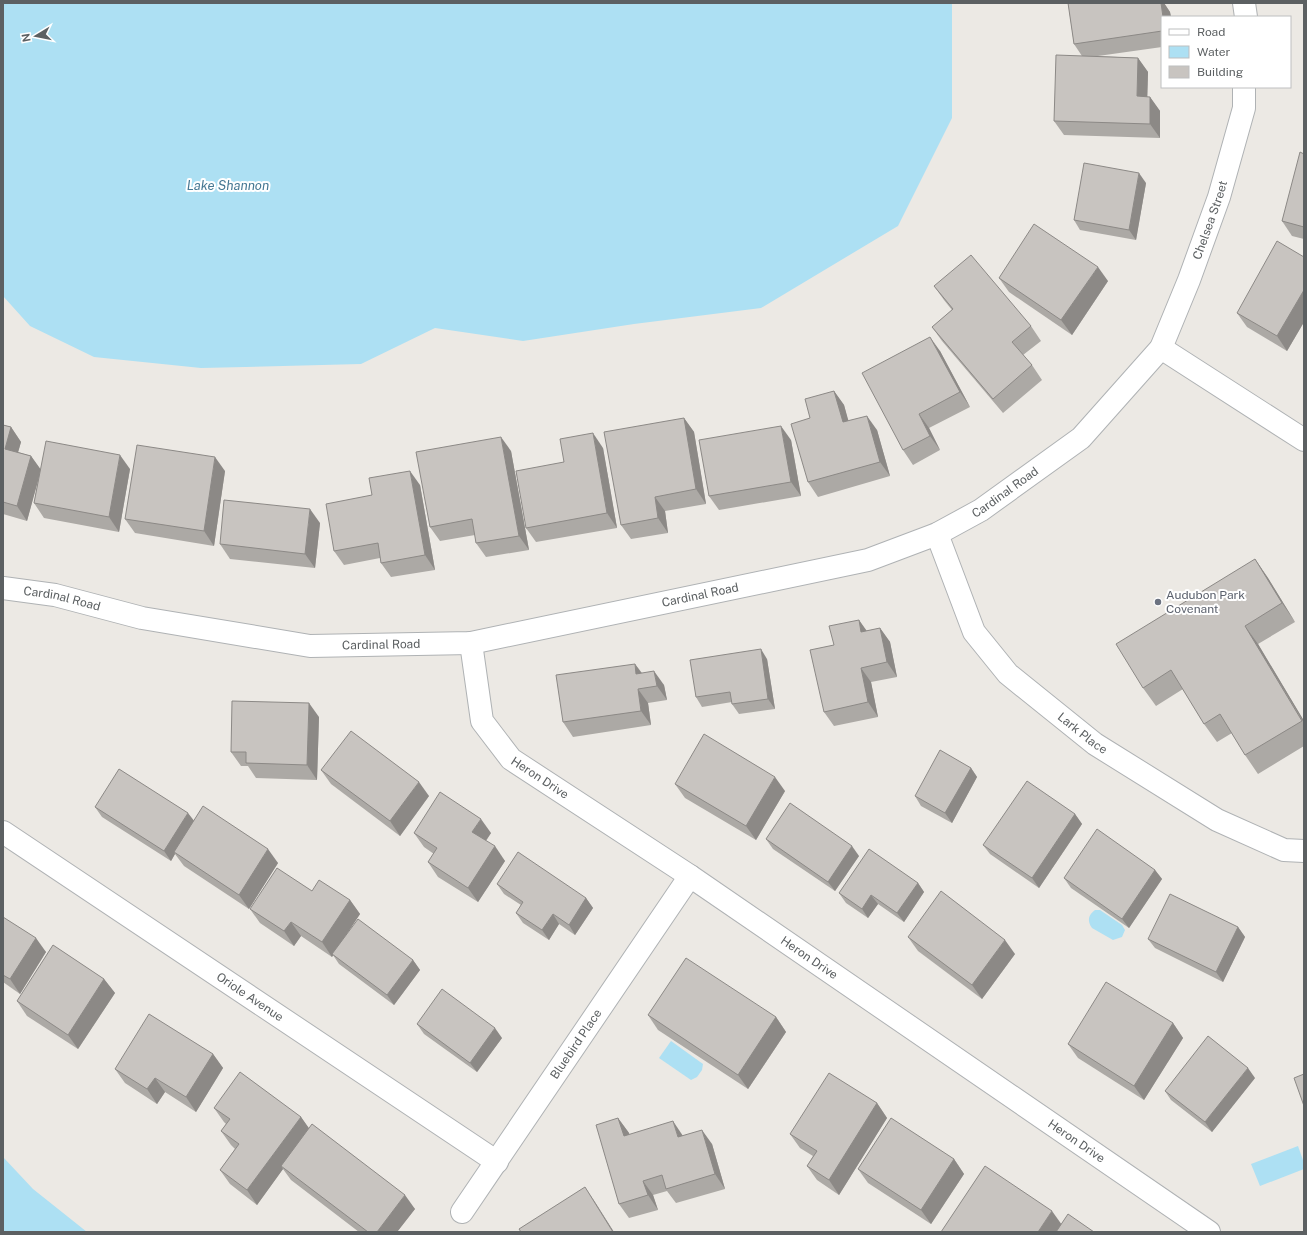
<svg xmlns="http://www.w3.org/2000/svg" width="1307" height="1235" font-family="'Public Sans',sans-serif">
  <rect width="100%" height="100%" fill="#ece9e4"/>
  <g fill="#ade0f3">
    <polygon points="3,3 952,3 952,118 898,226 761,308 634,324 523,341 435,328 361,364 201,368 94,357 30,326 3,296"/>
    <path d="M 1095,910 L 1100,910 L 1122,925 L 1125,930 L 1122,937 L 1113,940 L 1092,928 C 1087,921 1088,915 1095,910 Z"/>
    <polygon points="671,1041 703,1064 702,1070 697,1077 691,1080 659,1058"/>
    <polygon points="1298,1146 1304,1163 1304,1169 1260,1186 1251,1164"/>
    <polygon points="3,1157 33,1189 87,1232 3,1232"/>
  </g>
  <g fill="none" stroke-linecap="round" stroke-linejoin="round">
    <g stroke="#afb2b4" stroke-width="24">
      <g id="street">
        <polyline points="1244,3 1246,17"/>
        <polyline points="1161,348 1304,440"/>
        <path id="s1" d="M 937,534 L 974,632 L 1008,674 L 1095,744 L 1217,820 L 1284,850 L 1304,851"/>
        <path id="s2" d="M 3,588 L 55,595 L 142,618 L 310,646 L 471,643 L 868,560 L 937,534 L 981,510 L 1081,438 L 1161,348 L 1189,280 L 1219,197 L 1244,108 L 1244,87"/>
        <path id="s3" d="M 471,643 L 482,721 L 511,759 L 690,876 L 1209,1232"/>
        <path id="s4" d="M 3,832 L 497,1162"/>
        <path id="s5" d="M 462,1212 L 690,876"/>
      </g>
    </g>
    <use href="#street" stroke="#fff" stroke-width="22"/>
  </g>
  <g fill="#aca9a5">
    <polygon points="1068,3 1164,3 1170,12 1171,17 1162,17 1162,47 1098,56 1138,58 1148,72 1147,97 1150,97 1160,111 1160,138 1064,135 1054,121 1082,56 1074,44"/>
    <polygon points="1304,154 1304,239 1292,236 1282,221"/>
    <polygon points="1146,183 1136,240 1080,230 1074,220"/>
    <polygon points="1304,257 1304,322 1287,351 1247,327 1237,313"/>
    <polygon points="999,278 1108,281 1072,335 1009,292"/>
    <polygon points="934,286 1031,326 1041,341 1023,355 1032,365 1042,380 1003,413 942,341 932,327 952,310 944,300"/>
    <polygon points="940,351 970,407 929,428 940,450 913,465 903,450"/>
    <polygon points="834,391 844,405 848,421 877,430 890,476 818,497 808,482 810,418"/>
    <polygon points="684,418 694,432 706,504 665,511 668,533 631,539 621,525"/>
    <polygon points="3,425 11,427 21,442 18,452 31,456 41,470 130,469 119,532 44,518 34,503 39,476 27,521 3,514"/>
    <polygon points="791,440 801,496 719,510 709,496"/>
    <polygon points="603,448 617,528 536,542 526,528 564,462"/>
    <polygon points="511,451 529,550 486,557 476,543 475,535 440,541 430,527"/>
    <polygon points="225,471 214,546 135,533 125,519"/>
    <polygon points="420,485 435,570 391,577 381,563 380,558 344,565 334,551 372,495"/>
    <polygon points="320,523 315,568 230,559 220,544"/>
    <polygon points="1255,559 1268,578 1295,622 1258,644 1304,721 1304,746 1258,774 1245,755 1232,733 1217,742 1204,724 1183,689 1156,706 1143,688"/>
    <polygon points="859,620 866,631 880,628 890,642 897,677 871,682 878,717 834,726 824,712 834,645"/>
    <polygon points="767,659 775,709 739,714 732,704 732,702 702,707 696,697"/>
    <polygon points="635,664 642,673 664,685 667,700 648,703 651,725 573,737 563,722"/>
    <polygon points="319,717 317,780 256,778 248,766 241,766 231,752"/>
    <polygon points="971,768 977,777 952,823 921,806 915,796"/>
    <polygon points="321,770 429,796 400,836 331,784"/>
    <polygon points="675,784 785,791 756,840 685,798"/>
    <polygon points="95,807 194,821 278,863 249,909 184,866 175,854 171,861 102,817"/>
    <polygon points="1075,814 1082,824 1039,888 990,854 983,845"/>
    <polygon points="414,833 491,833 486,841 505,861 478,902 438,877 428,862 434,854 424,847"/>
    <polygon points="766,839 859,856 835,891 773,849"/>
    <polygon points="1155,870 1162,879 1129,928 1071,888 1064,878"/>
    <polygon points="918,883 924,892 904,922 878,904 868,918 846,903 839,893"/>
    <polygon points="497,884 586,898 593,908 575,935 559,924 549,940 523,923 516,913 521,905 504,894"/>
    <polygon points="312,891 350,900 360,914 345,936 413,960 420,970 394,1005 339,964 333,955 332,957 301,936 294,946 260,923 250,909"/>
    <polygon points="3,917 46,952 20,994 3,982"/>
    <polygon points="1238,927 1245,937 1223,982 1155,948 1148,939"/>
    <polygon points="908,937 1015,954 982,999 918,951"/>
    <polygon points="104,979 115,993 78,1049 27,1016 17,1001"/>
    <polygon points="648,1015 776,1017 786,1032 748,1089 658,1030"/>
    <polygon points="1173,1023 1183,1038 1144,1100 1078,1058 1068,1044"/>
    <polygon points="417,1024 502,1038 477,1072 424,1034"/>
    <polygon points="213,1054 223,1068 196,1112 165,1092 157,1104 125,1083 115,1069"/>
    <polygon points="1255,1078 1212,1132 1171,1100 1165,1091"/>
    <polygon points="877,1103 887,1118 839,1195 817,1180 807,1166 813,1156 800,1148 790,1134"/>
    <polygon points="214,1108 301,1117 309,1129 415,1209 397,1232 359,1232 291,1180 283,1169 257,1205 230,1184 220,1170 235,1149 231,1145 221,1131 226,1124 224,1122"/>
    <polygon points="618,1118 629,1133 629,1134 683,1136 712,1144 725,1189 676,1203 667,1191 653,1195 658,1210 629,1218 619,1204"/>
    <polygon points="954,1159 964,1174 931,1224 868,1183 858,1169"/>
  </g>
  <g fill="#8c8986">
    <polygon points="1161,3 1164,3 1170,12 1171,17 1163,17"/>
    <polygon points="1138,58 1148,72 1147,110 1137,96"/>
    <polygon points="1150,97 1160,111 1160,138 1150,124"/>
    <polygon points="1139,173 1146,183 1136,240 1129,230"/>
    <polygon points="1098,267 1108,281 1072,335 1061,320"/>
    <polygon points="1304,290 1304,322 1287,351 1277,336"/>
    <polygon points="930,337 940,351 970,407 960,392"/>
    <polygon points="834,391 844,405 853,437 843,422"/>
    <polygon points="919,414 929,428 940,450 930,436"/>
    <polygon points="867,416 877,430 890,476 880,462"/>
    <polygon points="684,418 694,432 706,504 696,489"/>
    <polygon points="781,426 791,440 801,496 791,482"/>
    <polygon points="11,427 21,442 15,463 5,449"/>
    <polygon points="593,433 603,448 617,528 607,513"/>
    <polygon points="501,437 511,451 529,550 519,536"/>
    <polygon points="120,455 130,469 119,532 109,517"/>
    <polygon points="31,456 41,470 27,521 17,506"/>
    <polygon points="215,457 225,471 214,546 204,531"/>
    <polygon points="410,471 420,485 435,570 425,555"/>
    <polygon points="655,497 665,511 668,533 658,518"/>
    <polygon points="310,509 320,523 315,568 305,554"/>
    <polygon points="1255,559 1268,578 1295,622 1282,603"/>
    <polygon points="859,620 869,634 861,632"/>
    <polygon points="1245,626 1258,644 1304,721 1304,723"/>
    <polygon points="880,628 890,642 897,677 887,662"/>
    <polygon points="761,649 767,659 775,709 768,699"/>
    <polygon points="635,664 645,678 646,688 636,674"/>
    <polygon points="861,668 871,682 878,717 868,702"/>
    <polygon points="654,671 664,685 667,700 657,686"/>
    <polygon points="638,689 648,703 651,725 641,711"/>
    <polygon points="309,703 319,717 317,780 307,765"/>
    <polygon points="971,768 977,777 952,823 945,813"/>
    <polygon points="775,777 785,791 756,840 746,826"/>
    <polygon points="419,782 429,796 400,836 390,821"/>
    <polygon points="188,813 195,822 174,852 175,854 171,861 164,851"/>
    <polygon points="1075,814 1082,824 1039,888 1032,878"/>
    <polygon points="481,819 491,833 482,846 472,832"/>
    <polygon points="495,846 505,861 478,902 468,888"/>
    <polygon points="852,846 859,856 835,891 828,882"/>
    <polygon points="268,849 278,863 249,909 239,895"/>
    <polygon points="1155,870 1162,879 1129,928 1122,919"/>
    <polygon points="918,883 924,892 904,922 897,913"/>
    <polygon points="871,895 878,904 868,918 862,909"/>
    <polygon points="586,898 593,908 575,935 569,925"/>
    <polygon points="350,900 360,914 332,957 322,942"/>
    <polygon points="553,914 559,924 549,940 542,930"/>
    <polygon points="291,922 301,936 294,946 284,931"/>
    <polygon points="1238,927 1245,937 1223,982 1216,972"/>
    <polygon points="36,938 46,952 20,994 10,979"/>
    <polygon points="1005,940 1015,954 982,999 972,985"/>
    <polygon points="413,960 420,970 394,1005 387,995"/>
    <polygon points="104,979 115,993 78,1049 68,1035"/>
    <polygon points="776,1017 786,1032 748,1089 738,1075"/>
    <polygon points="1173,1023 1183,1038 1144,1100 1134,1086"/>
    <polygon points="495,1028 502,1038 477,1072 470,1063"/>
    <polygon points="213,1054 223,1068 196,1112 186,1097"/>
    <polygon points="1248,1068 1255,1078 1212,1132 1205,1122"/>
    <polygon points="155,1078 165,1092 157,1104 147,1089"/>
    <polygon points="877,1103 887,1118 839,1195 829,1180"/>
    <polygon points="301,1117 311,1131 281,1166 283,1169 257,1205 247,1190"/>
    <polygon points="618,1118 629,1133 634,1150 624,1136"/>
    <polygon points="673,1121 683,1136 678,1137"/>
    <polygon points="702,1130 712,1144 725,1189 715,1174"/>
    <polygon points="954,1159 964,1174 931,1224 921,1210"/>
    <polygon points="643,1181 653,1195 658,1210 648,1195"/>
    <polygon points="585,1187 595,1202 614,1232 613,1232"/>
    <polygon points="405,1195 415,1209 397,1232 377,1232"/>
    <polygon points="1052,1211 1062,1225 1058,1232 1038,1232"/>
  </g>
  <g fill="#c8c4c0" stroke="#8c8986">
    <polygon points="1068,3 1161,3 1163,17 1162,17 1162,31 1074,44"/>
    <polygon points="1056,55 1138,58 1137,96 1150,97 1150,124 1054,121"/>
    <polygon points="1300,152 1304,154 1304,227 1282,221"/>
    <polygon points="1084,163 1139,173 1129,230 1074,220"/>
    <polygon points="1034,224 1098,267 1061,320 999,278"/>
    <polygon points="1277,241 1304,257 1304,290 1277,336 1237,313"/>
    <polygon points="971,255 1031,326 1012,342 1032,365 993,399 932,327 953,309 934,286"/>
    <polygon points="930,337 960,392 919,414 930,436 903,450 862,373"/>
    <polygon points="834,391 843,422 867,416 880,462 808,482 791,424 810,418 805,399"/>
    <polygon points="684,418 696,489 655,497 658,518 621,525 604,432"/>
    <polygon points="3,425 11,427 5,449 31,456 17,506 3,502"/>
    <polygon points="781,426 791,482 709,496 699,440"/>
    <polygon points="593,433 607,513 526,528 516,471 564,462 560,439"/>
    <polygon points="501,437 519,536 476,543 472,519 430,527 416,452"/>
    <polygon points="46,441 120,455 109,517 34,503"/>
    <polygon points="137,445 215,457 204,531 125,519"/>
    <polygon points="410,471 425,555 381,563 378,543 334,551 326,504 372,495 369,478"/>
    <polygon points="224,500 310,509 305,554 220,544"/>
    <polygon points="1255,559 1282,603 1245,626 1302,721 1245,755 1220,714 1204,724 1171,670 1143,688 1116,644"/>
    <polygon points="859,620 861,632 880,628 887,662 861,668 868,702 824,712 810,650 834,645 829,626"/>
    <polygon points="761,649 768,699 732,704 730,692 696,697 690,660"/>
    <polygon points="635,664 636,674 654,671 657,686 638,689 641,711 563,722 556,675"/>
    <polygon points="232,701 309,703 307,765 246,763 246,752 231,752"/>
    <polygon points="351,731 419,782 390,821 321,770"/>
    <polygon points="704,734 775,777 746,826 675,784"/>
    <polygon points="940,750 971,768 945,813 915,796"/>
    <polygon points="119,769 188,813 164,851 95,807"/>
    <polygon points="1027,781 1075,814 1032,878 983,845"/>
    <polygon points="440,792 481,819 472,832 495,846 468,888 428,862 437,848 414,833"/>
    <polygon points="790,803 852,846 828,882 766,839"/>
    <polygon points="203,806 268,849 239,895 174,852"/>
    <polygon points="1097,829 1155,870 1122,919 1064,878"/>
    <polygon points="869,849 918,883 897,913 871,895 862,909 839,893"/>
    <polygon points="518,852 586,898 569,925 553,914 542,930 516,913 523,902 497,884"/>
    <polygon points="277,868 312,891 319,880 350,900 322,942 291,922 284,931 250,909"/>
    <polygon points="941,891 1005,940 972,985 908,937"/>
    <polygon points="1170,894 1238,927 1216,972 1148,939"/>
    <polygon points="3,917 36,938 10,979 3,975"/>
    <polygon points="358,919 413,960 387,995 332,954"/>
    <polygon points="53,945 104,979 68,1035 17,1001"/>
    <polygon points="686,958 776,1017 738,1075 648,1015"/>
    <polygon points="1106,982 1173,1023 1134,1086 1068,1044"/>
    <polygon points="442,989 495,1028 470,1063 417,1024"/>
    <polygon points="149,1014 213,1054 186,1097 155,1078 147,1089 115,1069"/>
    <polygon points="1208,1036 1248,1068 1205,1122 1165,1091"/>
    <polygon points="240,1072 301,1117 247,1190 220,1170 239,1144 221,1131 230,1119 214,1108"/>
    <polygon points="829,1073 877,1103 829,1180 807,1166 817,1151 790,1134"/>
    <polygon points="1304,1074 1304,1106 1294,1078"/>
    <polygon points="618,1118 624,1136 673,1121 678,1137 702,1130 715,1174 666,1189 662,1175 643,1181 648,1195 619,1204 596,1125"/>
    <polygon points="891,1118 954,1159 921,1210 858,1169"/>
    <polygon points="312,1124 405,1195 377,1232 368,1232 281,1166"/>
    <polygon points="985,1166 1052,1211 1038,1232 941,1232"/>
    <polygon points="585,1187 613,1232 521,1232 519,1229"/>
    <polygon points="1068,1214 1094,1232 1056,1232"/>
  </g>
  <circle fill="#6b7280" stroke="#fff" stroke-width="1.5" cx="1158" cy="602" r="4"/>
  <g text-anchor="middle" dominant-baseline="central" stroke-width="4" stroke-linejoin="round" paint-order="stroke">
    <g font-size="12" fill="#5c6062" stroke="#fff">
      <text stroke="none"><textPath href="#s2" startOffset="1384">Chelsea Street</textPath></text>
      <text stroke="none"><textPath href="#s2" startOffset="1033">Cardinal Road</textPath></text>
      <text stroke="none"><textPath href="#s2" startOffset="708">Cardinal Road</textPath></text>
      <text stroke="none"><textPath href="#s2" startOffset="60">Cardinal Road</textPath></text>
      <text stroke="none"><textPath href="#s2" startOffset="384">Cardinal Road</textPath></text>
      <text stroke="none"><textPath href="#s1" startOffset="254">Lark Place</textPath></text>
      <text stroke="none"><textPath href="#s3" startOffset="161">Heron Drive</textPath></text>
      <text stroke="none"><textPath href="#s3" startOffset="485">Heron Drive</textPath></text>
      <text stroke="none"><textPath href="#s4" startOffset="297">Oriole Avenue</textPath></text>
      <text stroke="none"><textPath href="#s5" startOffset="203">Bluebird Place</textPath></text>
      <text stroke="none"><textPath href="#s3" startOffset="809">Heron Drive</textPath></text>
    </g>
    <g font-size="12" fill="#5b616d" stroke="#fff" text-anchor="start">
      <text x="1166" y="595">Audubon Park<tspan x="1166" dy="14">Covenant</tspan></text>
    </g>
    <g font-size="13" font-style="italic" fill="#467893" stroke="#fff">
      <text x="228" y="185">Lake Shannon</text>
    </g>
  </g>
  <rect width="1307" height="1235" fill="none" stroke="#5c6062" stroke-width="8"/>
  <rect x="1161" y="16" width="130" height="72" fill="#ffffff" stroke="#bebfc0"/>
  <rect x="1169" y="29" width="20" height="6" fill="#ffffff" stroke="#bebfc0"/>
  <text x="1197" y="36" font-size="12" fill="#5c6062">Road</text>
  <rect x="1169" y="46" width="20" height="12" fill="#ade0f3" stroke="#bebfc0"/>
  <text x="1197" y="56" font-size="12" fill="#5c6062">Water</text>
  <rect x="1169" y="66" width="20" height="12" fill="#c8c4c0" stroke="#bebfc0"/>
  <text x="1197" y="76" font-size="12" fill="#5c6062">Building</text>
  <g transform="translate(36 36) rotate(260)" stroke="#ffffff" stroke-width="3" paint-order="stroke">
  <path d="M0-3L7 15L0 10L-7 15Z" fill="#5c6062"/>
  <text y="-6" font-size="11" font-weight="bold" text-anchor="middle" fill="#5c6062">N</text>
  </g>
</svg>
